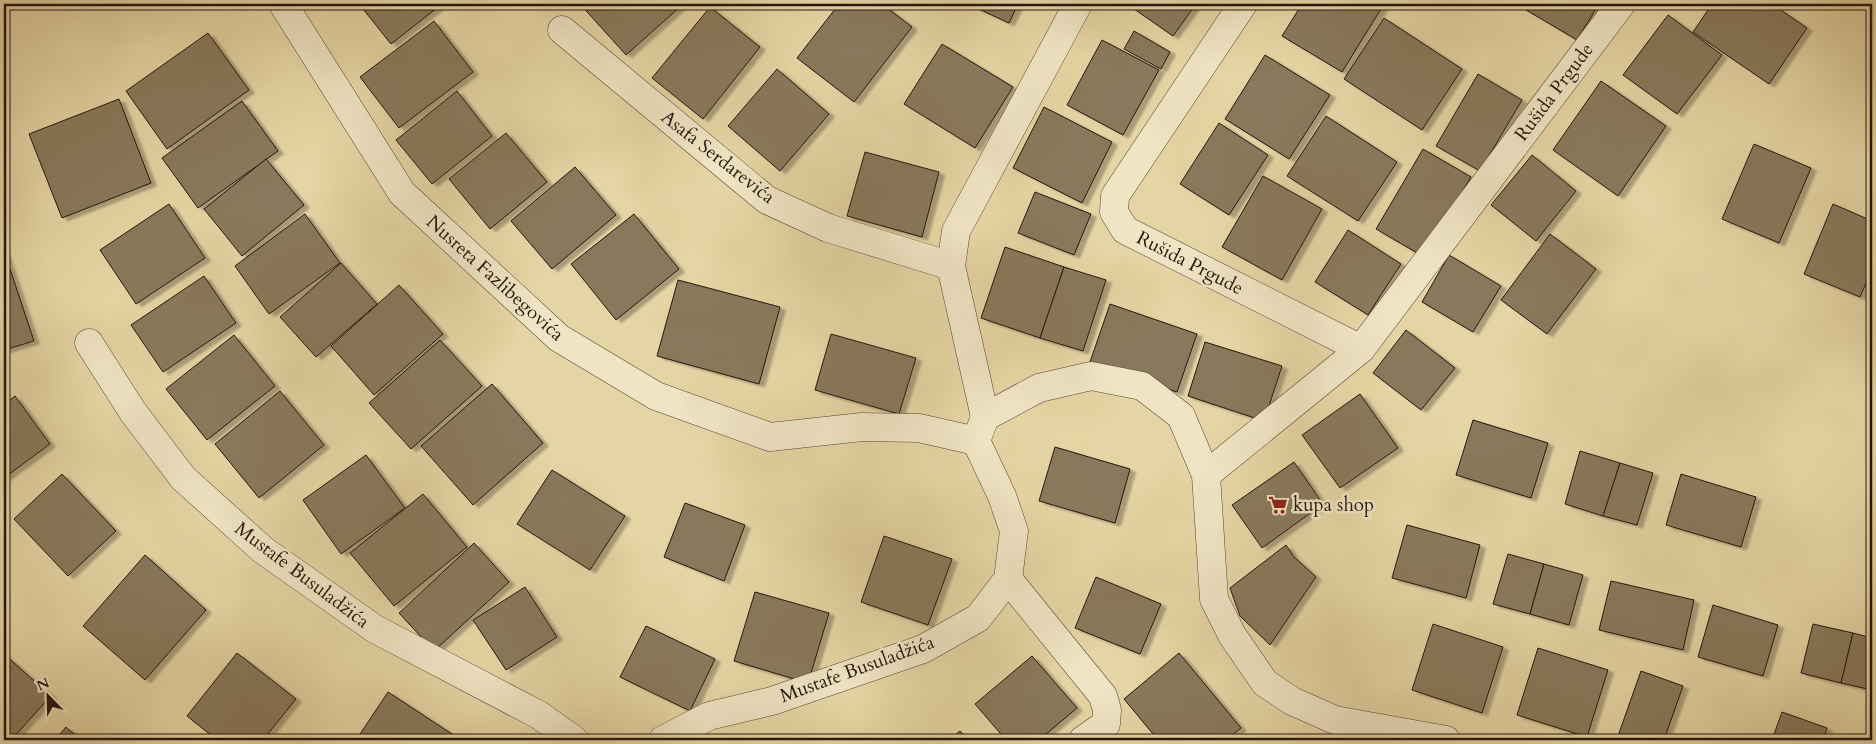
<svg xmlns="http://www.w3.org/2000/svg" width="1876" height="744" font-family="Cardo,serif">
  <defs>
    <filter id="shadow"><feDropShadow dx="5.5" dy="3" stdDeviation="1" flood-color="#0004"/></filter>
  </defs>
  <rect width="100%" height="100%" fill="#e6d5a4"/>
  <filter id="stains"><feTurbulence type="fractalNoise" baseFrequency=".004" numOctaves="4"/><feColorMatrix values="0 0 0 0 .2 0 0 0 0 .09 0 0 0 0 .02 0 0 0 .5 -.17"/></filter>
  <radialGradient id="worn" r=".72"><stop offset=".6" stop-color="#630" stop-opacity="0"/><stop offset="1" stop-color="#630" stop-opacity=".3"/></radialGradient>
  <g fill="#89795c" stroke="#24160f" filter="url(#shadow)">
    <polygon points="359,4 442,4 391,44"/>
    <polygon points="580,4 679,4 681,6 626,55"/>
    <polygon points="839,4 882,4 912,27 854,102 797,58"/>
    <polygon points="968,4 1018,4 1009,23"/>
    <polygon points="1127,4 1196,4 1173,36"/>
    <polygon points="1302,4 1384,4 1342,72 1282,36"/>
    <polygon points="1516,4 1599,4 1577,40"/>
    <polygon points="1712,4 1772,4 1807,28 1769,84 1693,32"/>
    <polygon points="710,7 760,47 703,119 652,78"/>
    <polygon points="1668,15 1722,55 1677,114 1623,75"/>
    <polygon points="1384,18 1462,69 1422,130 1344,79"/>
    <polygon points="434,21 473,72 399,128 360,77"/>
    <polygon points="1134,31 1170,52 1161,69 1124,49"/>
    <polygon points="208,33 249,90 167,149 126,91"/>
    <polygon points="1102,40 1159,70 1123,135 1067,105"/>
    <polygon points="942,44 1013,87 975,148 904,104"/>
    <polygon points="1265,55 1330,95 1289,159 1225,119"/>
    <polygon points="777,69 829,114 780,171 728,126"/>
    <polygon points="1478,74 1522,100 1480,171 1436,146"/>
    <polygon points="1601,81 1666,126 1618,196 1553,150"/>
    <polygon points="457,91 492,136 432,184 396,140"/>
    <polygon points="119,99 151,183 62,218 29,134"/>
    <polygon points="242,101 278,151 198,208 162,158"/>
    <polygon points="1044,107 1112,142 1082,203 1013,168"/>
    <polygon points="1326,116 1397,162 1358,221 1287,176"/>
    <polygon points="1219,123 1268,155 1229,215 1180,184"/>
    <polygon points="506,133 547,182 490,229 449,179"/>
    <polygon points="1754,144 1811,168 1779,243 1722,219"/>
    <polygon points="1423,149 1471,177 1424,257 1376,229"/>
    <polygon points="865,152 939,172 922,237 847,216"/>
    <polygon points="1532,155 1576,191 1536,241 1491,205"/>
    <polygon points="266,159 304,205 242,256 204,209"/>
    <polygon points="575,167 616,215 552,269 511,221"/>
    <polygon points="1263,176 1322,209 1282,280 1222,247"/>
    <polygon points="1035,192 1091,214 1074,255 1018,233"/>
    <polygon points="169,204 205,258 136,304 100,250"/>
    <polygon points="1833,204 1872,221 1872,269 1860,297 1804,274"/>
    <polygon points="305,214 340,263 269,314 235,266"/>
    <polygon points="634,214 679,269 616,320 571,264"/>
    <polygon points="1348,230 1401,264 1368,315 1315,282"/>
    <polygon points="1550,234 1596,269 1547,334 1501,300"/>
    <polygon points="1005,247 1064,267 1040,338 981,318"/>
    <polygon points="4,251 34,341 4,350"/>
    <polygon points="1449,255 1501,286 1473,332 1422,302"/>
    <polygon points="341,263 377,304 316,357 280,317"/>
    <polygon points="1064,267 1106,280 1083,351 1040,338"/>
    <polygon points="204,276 236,323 163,372 131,325"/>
    <polygon points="678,280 780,307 759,384 657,356"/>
    <polygon points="399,285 443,334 374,395 331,346"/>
    <polygon points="1110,304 1197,334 1177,392 1090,362"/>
    <polygon points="1406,330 1455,368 1421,410 1373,373"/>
    <polygon points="831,334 916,358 899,414 815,390"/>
    <polygon points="234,335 275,386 207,440 166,389"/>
    <polygon points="440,340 482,386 411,449 369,403"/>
    <polygon points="1205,342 1282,366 1264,421 1188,396"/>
    <polygon points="492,384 543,443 473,505 421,446"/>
    <polygon points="280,391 324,445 259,498 215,444"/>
    <polygon points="1360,394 1398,448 1340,488 1302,435"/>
    <polygon points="15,396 50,444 4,478 4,405"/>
    <polygon points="1473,420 1548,443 1531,498 1456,475"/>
    <polygon points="1055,447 1130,469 1115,523 1039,501"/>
    <polygon points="1580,451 1620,463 1603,516 1565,504"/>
    <polygon points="366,455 405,508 341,554 303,500"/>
    <polygon points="1294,462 1323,504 1262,548 1232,505"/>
    <polygon points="1620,463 1653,473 1637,525 1603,516"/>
    <polygon points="552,470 625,516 590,570 517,524"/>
    <polygon points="62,474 116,531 68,576 14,519"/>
    <polygon points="1681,474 1756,497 1741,547 1666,525"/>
    <polygon points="423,494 467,547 394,606 350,553"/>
    <polygon points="685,503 745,525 724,581 664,557"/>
    <polygon points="1407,525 1480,545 1466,598 1392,578"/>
    <polygon points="884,536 952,559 928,625 861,602"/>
    <polygon points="474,543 509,582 434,651 399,613"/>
    <polygon points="1286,545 1294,557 1316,577 1270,645 1240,616 1230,588"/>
    <polygon points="1508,554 1544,564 1530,614 1493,604"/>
    <polygon points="145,555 206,610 145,680 83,626"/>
    <polygon points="1544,564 1583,575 1569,625 1530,614"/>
    <polygon points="1096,577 1161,604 1140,654 1075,628"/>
    <polygon points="1611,581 1694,600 1683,650 1599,630"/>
    <polygon points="525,587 557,637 506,670 473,620"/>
    <polygon points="755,592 829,613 808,683 734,661"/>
    <polygon points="1713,605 1778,625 1763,676 1698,657"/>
    <polygon points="1433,624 1503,647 1482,713 1412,690"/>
    <polygon points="1813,624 1853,633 1841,683 1801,673"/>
    <polygon points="646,626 715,659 690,711 620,677"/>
    <polygon points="1853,633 1872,638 1872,690 1841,683"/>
    <polygon points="1538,648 1608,670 1587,737 1517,715"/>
    <polygon points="237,653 296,699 263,740 217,740 187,716"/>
    <polygon points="1179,653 1241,728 1226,740 1158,740 1124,699"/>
    <polygon points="4,654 51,696 11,740 4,740"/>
    <polygon points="1032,656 1077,708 1039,740 1006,740 975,704"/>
    <polygon points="1641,671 1683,686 1664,740 1629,740 1618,736"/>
    <polygon points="388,692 452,734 448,740 356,740"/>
    <polygon points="1782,712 1827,728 1823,740 1772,740"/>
    <polygon points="66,727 81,740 55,740"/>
    <polygon points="960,731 968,740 949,740"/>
  </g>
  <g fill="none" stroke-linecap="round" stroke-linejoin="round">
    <g stroke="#544634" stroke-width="29">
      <g id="minor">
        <polyline points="283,4 402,193 559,338 656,396 770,437 862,427 919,428 976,441 985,417 1039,388 1091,376 1142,386 1181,416 1206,475 1214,599 1232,635 1265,683 1292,701 1335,720 1446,740"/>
        <polyline points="1243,4 1115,196 1114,212 1125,230 1361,349"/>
        <polyline points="562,30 767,200 828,228 951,266"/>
        <polyline points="89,343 133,412 183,478 263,550 375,629 539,715 574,740"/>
        <polyline points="985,417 951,266 956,231 1078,4"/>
        <polyline points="1206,475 1361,349 1621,4"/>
        <polyline points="1008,579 1103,696 1107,710 1106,724 1083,740"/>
        <polyline points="663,740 709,716 772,701 923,649 978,618 1008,579 1014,531 1002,496 976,441"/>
      </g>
    </g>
    <use href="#minor" stroke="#efe4c4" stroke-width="28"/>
  </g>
  <defs>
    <g id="supermarket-bare" transform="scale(1.5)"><path d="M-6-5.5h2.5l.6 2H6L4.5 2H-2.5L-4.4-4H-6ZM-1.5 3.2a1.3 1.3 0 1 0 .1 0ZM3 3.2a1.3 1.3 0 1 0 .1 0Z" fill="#8f2418" stroke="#efe4c4" stroke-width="2.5" paint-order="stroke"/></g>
  </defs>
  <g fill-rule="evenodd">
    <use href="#supermarket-bare" x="1278" y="505"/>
  </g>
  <g text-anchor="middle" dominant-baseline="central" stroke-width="5" stroke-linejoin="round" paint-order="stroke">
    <g font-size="19" fill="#24160f" stroke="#efe4c4">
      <text transform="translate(1554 92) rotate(-53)">Rušida Prgude</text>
      <text transform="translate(718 157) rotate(38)">Asafa Serdarevića</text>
      <text transform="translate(1190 263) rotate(27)">Rušida Prgude</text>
      <text transform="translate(495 278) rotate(42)">Nusreta Fazlibegovića</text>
      <text transform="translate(302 575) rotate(37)">Mustafe Busuladžića</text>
      <text transform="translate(857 669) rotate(-20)">Mustafe Busuladžića</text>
    </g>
    <g font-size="19" fill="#24160f" stroke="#efe4c4" text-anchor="start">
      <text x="1293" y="505">kupa shop</text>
    </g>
  </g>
  <rect width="1876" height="744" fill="none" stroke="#e6d5a4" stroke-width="20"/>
  <rect x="5" y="5" width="1866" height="734" fill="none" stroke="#24160f" stroke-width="2.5"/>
  <rect x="10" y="10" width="1856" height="724" fill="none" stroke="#24160f"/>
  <g transform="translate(48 696) rotate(337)" stroke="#efe4c4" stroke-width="4" paint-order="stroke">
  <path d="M0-4L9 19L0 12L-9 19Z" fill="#24160f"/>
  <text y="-8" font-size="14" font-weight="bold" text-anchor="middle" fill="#24160f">N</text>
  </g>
  <rect width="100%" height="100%" filter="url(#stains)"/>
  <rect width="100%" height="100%" fill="url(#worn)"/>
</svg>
